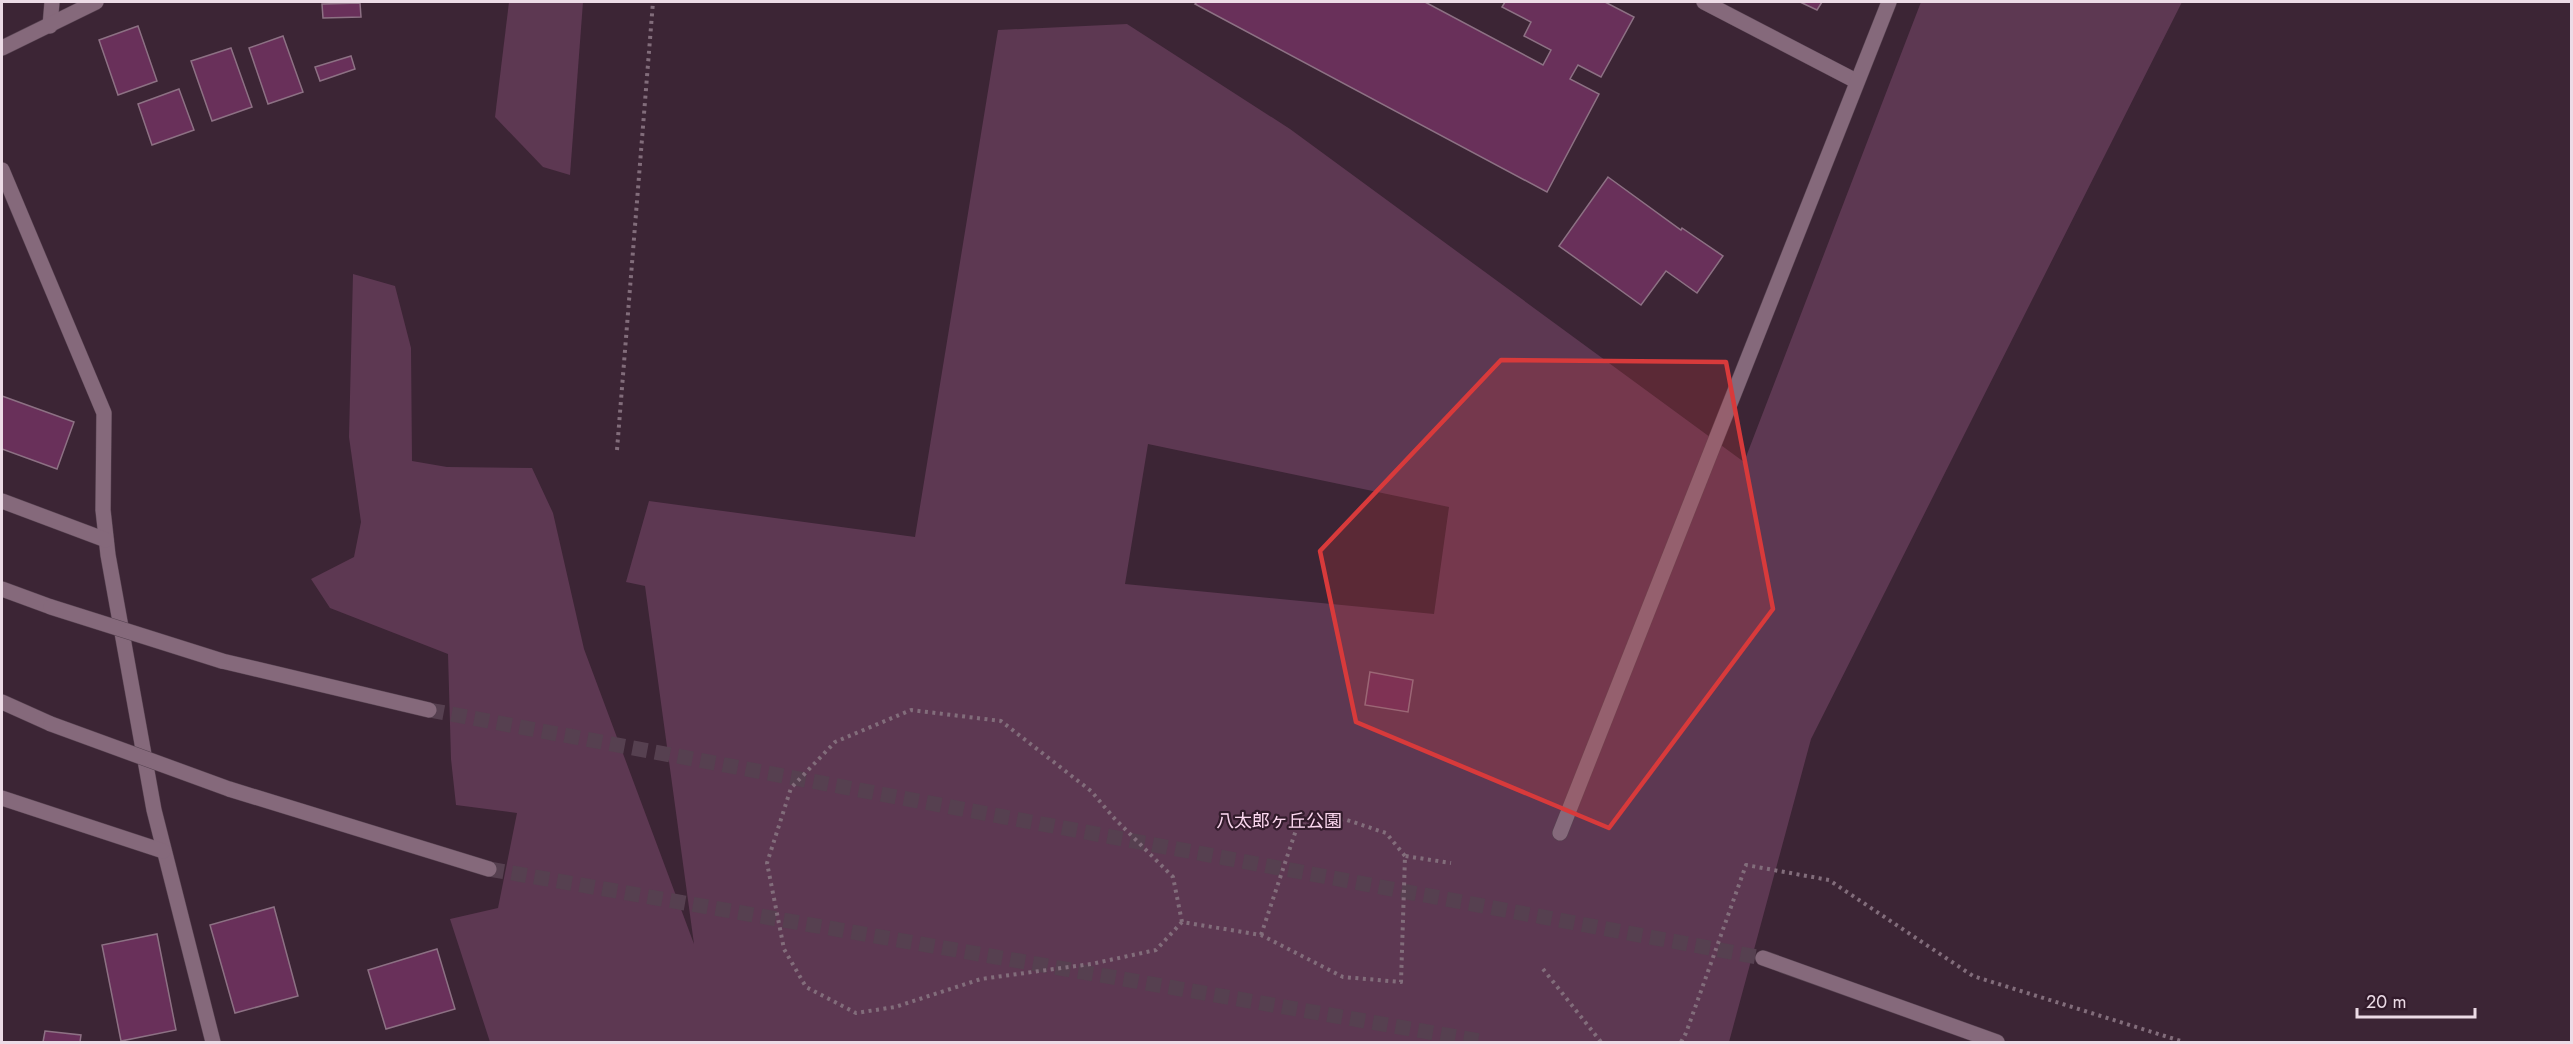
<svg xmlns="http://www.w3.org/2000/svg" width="2573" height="1044" font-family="Jost,'Noto Sans JP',sans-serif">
  <rect width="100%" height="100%" fill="#3c2535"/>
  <g fill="#5d3852" fill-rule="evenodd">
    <polygon points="509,2 583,2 570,175 543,167 495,117"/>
    <path d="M 1921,2 L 2182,2 L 1811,739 L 1729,1042 L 490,1042 L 450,919 L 498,908 L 517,813 L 456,805 L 451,759 L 448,654 L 330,608 L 311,579 L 354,557 L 361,522 L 349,437 L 353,274 L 395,286 L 411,348 L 412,461 L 447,467 L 532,468 L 553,513 L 584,649 L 694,944 L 645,586 L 626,582 L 649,501 L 915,537 L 998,30 L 1127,24 L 1290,129 L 1744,462 ZM 1148,444 L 1449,507 L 1434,614 L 1125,584 Z"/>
  </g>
  <g fill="#69305a" stroke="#8d7184" stroke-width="1.5">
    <polygon points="1197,2 1425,2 1543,65 1551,50 1524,36 1531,22 1502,7 1505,2 1605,2 1634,17 1601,77 1578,65 1570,79 1599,94 1547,192 1195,4"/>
    <polygon points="1800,2 1822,2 1817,10"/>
    <polygon points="360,3 361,17 323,18 322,4"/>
    <polygon points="138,26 157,81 118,95 99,40"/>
    <polygon points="283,36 303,92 268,104 249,48"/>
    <polygon points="231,48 252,107 212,121 191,61"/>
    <polygon points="351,56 355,69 320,81 315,67"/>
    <polygon points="179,89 194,130 152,145 138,104"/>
    <polygon points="1608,177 1681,230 1682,228 1723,256 1697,293 1666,271 1641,305 1559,246"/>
    <polygon points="2,396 74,422 57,469 2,449"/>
    <polygon points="1370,672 1413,680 1408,712 1365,705"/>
    <polygon points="274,907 298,996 235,1013 210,925"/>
    <polygon points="157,934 176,1030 121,1041 102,945"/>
    <polygon points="437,949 455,1009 386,1029 368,970"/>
    <polygon points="45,1031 81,1035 80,1042 43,1042"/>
  </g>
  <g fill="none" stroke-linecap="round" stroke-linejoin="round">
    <g stroke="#564050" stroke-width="15" stroke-dasharray="15 8" stroke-linecap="butt">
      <polyline points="429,710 1763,958"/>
      <polyline points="489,869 1486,1042"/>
    </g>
    <g stroke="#574351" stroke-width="16">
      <g id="minor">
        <polyline points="1704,2 1856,81"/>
        <polyline points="50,26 52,2"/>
        <polyline points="2,48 96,2"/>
        <polyline points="2,170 104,413 103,510 108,555 154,810 213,1042"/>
        <polyline points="2,501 106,540"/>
        <polyline points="2,589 51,607"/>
        <polyline points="222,661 429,710"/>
        <polyline points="2,702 51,724"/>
        <polyline points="229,789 489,869"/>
        <polyline points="2,798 163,851"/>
        <polyline points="1560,833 1889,2"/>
        <polyline points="1763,958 1997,1042"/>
      </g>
    </g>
    <g stroke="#826d7b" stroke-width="4" stroke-dasharray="3 4.5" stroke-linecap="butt">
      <polyline points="617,450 653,2"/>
      <polyline points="1182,922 1173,877 1114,818 1091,791 1001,721 911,710 835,742 791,788 767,863 784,949 806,987 856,1013 895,1007 981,979 1091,964 1156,950 1182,922 1261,935 1343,977 1401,982 1405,856 1451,863"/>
      <polyline points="1261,935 1297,827 1344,819 1386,833 1405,856"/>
      <polyline points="1543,969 1601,1042"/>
      <polyline points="1681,1042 1686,1033 1746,865 1829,880 1973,976 2184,1042"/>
    </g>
    <use href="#minor" stroke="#85697b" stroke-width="15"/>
    <g stroke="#574351" stroke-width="16" stroke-linecap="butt">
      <g id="minor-bridge">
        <polyline points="51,607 222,661"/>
        <polyline points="51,724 229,789"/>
      </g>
    </g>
    <use href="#minor-bridge" stroke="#85697b" stroke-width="15"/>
  </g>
  <path fill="#d83a3b" fill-opacity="0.2" stroke="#d83a3b" stroke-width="4.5" stroke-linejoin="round" d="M 1501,360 L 1726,362 L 1773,609 L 1609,828 L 1356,722 L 1320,551 Z"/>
  <g text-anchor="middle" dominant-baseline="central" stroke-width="4.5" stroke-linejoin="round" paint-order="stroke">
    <g font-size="18" fill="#fbd7ef" stroke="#321b2b">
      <text x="1279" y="821">八太郎ヶ丘公園</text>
    </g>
  </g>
  <rect width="2573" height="1044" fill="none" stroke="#ecdbe6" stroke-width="6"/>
  <path d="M2357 1008v9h118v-9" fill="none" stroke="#ecdbe6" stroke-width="3"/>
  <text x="2366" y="1008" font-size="18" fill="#ecdbe6" stroke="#321b2b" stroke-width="4.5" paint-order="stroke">20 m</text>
</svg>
